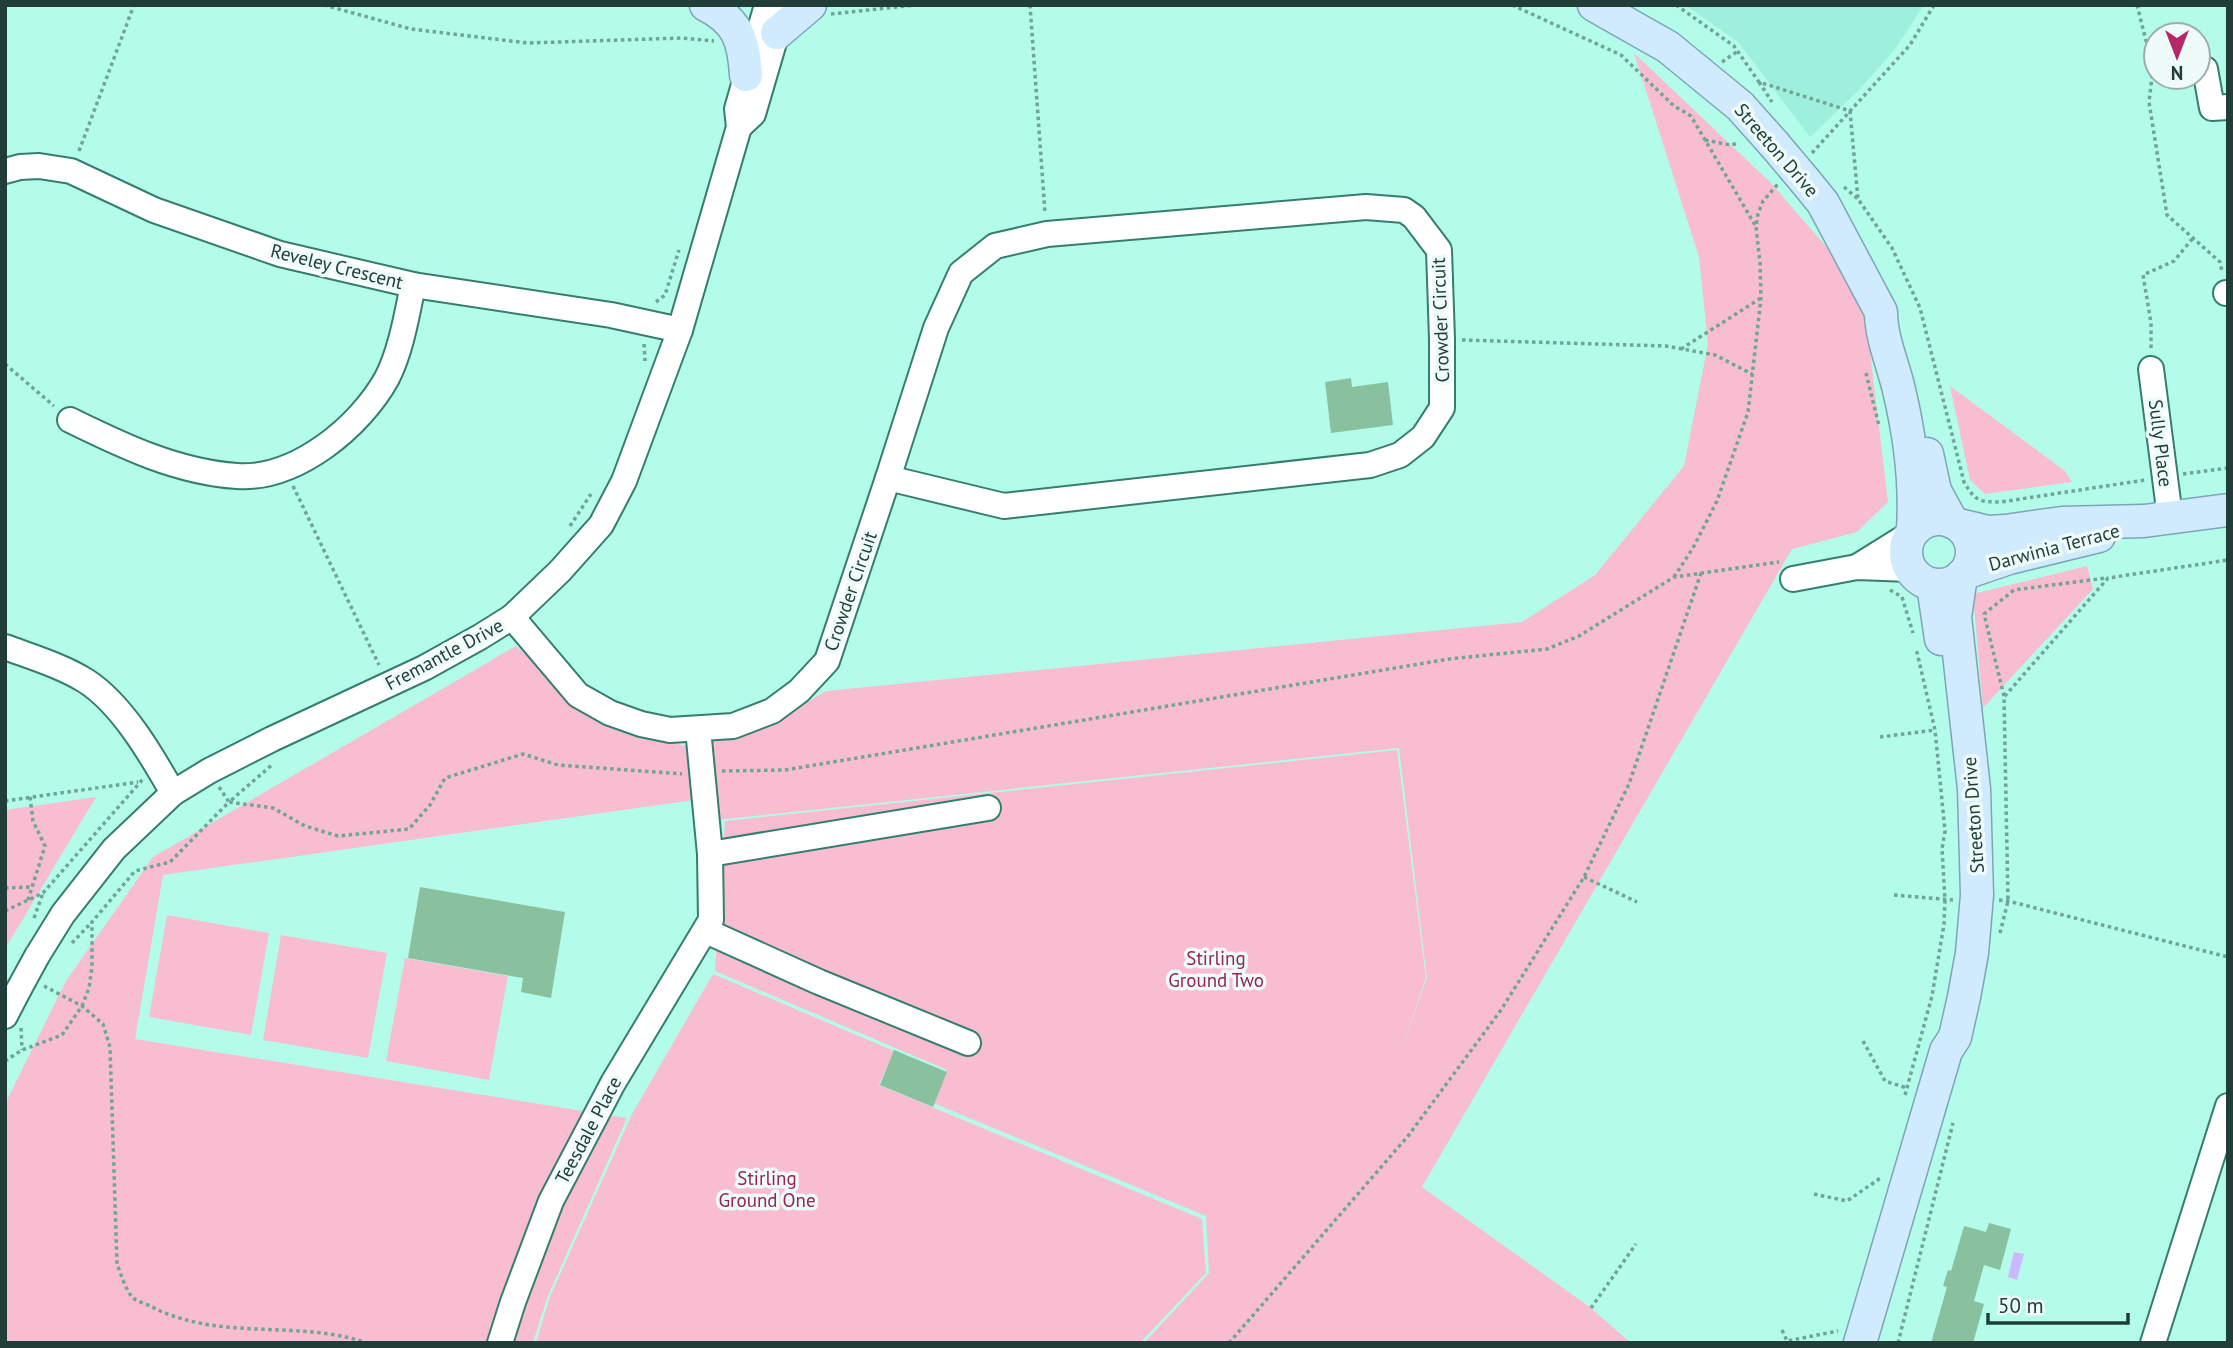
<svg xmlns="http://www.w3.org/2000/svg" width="2233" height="1348" font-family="'PT Sans',sans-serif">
  <rect width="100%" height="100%" fill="#b3fcea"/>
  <polygon fill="#9ef0dc" points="1685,5 1924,5 1896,48 1859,90 1810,137 1738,42"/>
  <g fill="#f9bdd1">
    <polygon points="1634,53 1771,183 1829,250 1866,318 1888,502 1857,532 1792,549 1422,1187 1591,1308 1631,1343 1144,1343 1209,1273 1206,1216 933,1103 947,1070 715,971 725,821 1397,750 1426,978 1399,1055 1427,978 1399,748 716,820 709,740 785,715 826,691 1522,622 1595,575 1684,466 1708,344 1699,257"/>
    <polygon points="1950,386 2065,471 2072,482 1985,494 1970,480"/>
    <polygon points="2087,566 2093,589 1983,708 1973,594"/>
    <polygon points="516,646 589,710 692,749 694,800 163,875 135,1039 627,1118 547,1298 533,1343 5,1343 5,1104 66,981 153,857"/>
    <polygon points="96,797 5,949 5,810"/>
    <polygon points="167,915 269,933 251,1035 149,1017"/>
    <polygon points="281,935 387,953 368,1058 263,1040"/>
    <polygon points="405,958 508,976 489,1080 386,1061"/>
    <polygon points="713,974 894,1051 879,1085 1202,1219 1206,1273 1140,1343 536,1343 549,1299 632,1114"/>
  </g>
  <polygon fill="#ccb8fd" points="2014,1252 2024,1254 2017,1280 2008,1277"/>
  <g fill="#89c19f">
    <polygon points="1351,378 1352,387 1388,382 1393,425 1331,433 1325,382"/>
    <polygon points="420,887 565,912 551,998 521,992 523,978 408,958"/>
    <polygon points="894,1050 947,1072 933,1107 880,1085"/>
    <polygon points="1989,1223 2011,1229 2000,1270 1984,1265 1974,1301 1984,1304 1973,1343 1931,1343 1947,1287 1943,1286 1948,1270 1951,1271 1964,1226 1986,1232"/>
  </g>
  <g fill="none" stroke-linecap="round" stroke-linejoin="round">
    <g stroke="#357e6f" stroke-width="28">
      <g id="minor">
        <polyline points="2205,69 2212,108 2228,107"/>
        <polyline points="739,127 753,114 782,15"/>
        <polyline points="5,171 20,167 39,166 71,171 154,210 280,254 413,285 611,315 680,330"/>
        <polygon points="1366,207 1404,210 1414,217 1439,250 1442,339 1442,408 1423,437 1400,455 1370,465 1004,506 888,478 936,328 961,273 995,246 1047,234"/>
        <polyline points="2226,293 2228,293"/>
        <polyline points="2151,369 2170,517"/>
        <path d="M 70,420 C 123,446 177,472 237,476 C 296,480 360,427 387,378 C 401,351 407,314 413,285"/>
        <polyline points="1857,567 1910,534"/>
        <polyline points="1793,579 1857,567 1910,569"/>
        <polyline points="512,617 578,695 610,713 641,724 670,730 733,726 772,711 799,691 827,661 888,478"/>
        <path d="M 5,647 C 32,657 62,666 86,681 C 122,704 152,756 173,793"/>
        <polyline points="710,854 988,808"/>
        <polyline points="706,931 819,982 968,1043"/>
        <polyline points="37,956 63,914 114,849 173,793 209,771 272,739 424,668 480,637 512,617 560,571 601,525 624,481 680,330 739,127 737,109 767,5"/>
        <polyline points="5,1016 19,989"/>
        <polyline points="500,1343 513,1302 551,1201 613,1083 711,920 710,854 698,729"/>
        <polyline points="2153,1343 2228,1106"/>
      </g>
    </g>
    <g stroke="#7ea5b6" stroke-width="35">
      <g id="major">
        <path d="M 706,5 C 738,21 744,41 746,75"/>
        <polyline points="1594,5 1668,47 1740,106 1774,144"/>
        <polyline points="777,33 810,5"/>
        <path d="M 1806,182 L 1823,203 L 1881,312 C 1881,338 1893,364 1899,390 C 1910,436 1916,482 1913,529"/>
        <polyline points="1927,454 1935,491 1952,522"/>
        <circle cx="1939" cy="552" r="33"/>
        <polyline points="1959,525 1988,532 2005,531 2062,523 2144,521 2228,510"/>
        <polyline points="1965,573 2009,558 2099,536"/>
        <polyline points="1933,585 1941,639"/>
        <polyline points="1860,1343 1946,1051 1955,1037 1964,997 1972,953 1977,895 1974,789 1955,617 1961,576"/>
      </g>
    </g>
    <g stroke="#6fa497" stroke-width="3.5" stroke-dasharray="3.5 3.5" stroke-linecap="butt">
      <polyline points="324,5 411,29 528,43 682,38 714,41"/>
      <polyline points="1030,5 1045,213"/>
      <polyline points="1512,5 1621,55 1674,106 1691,116 1755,225"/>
      <path d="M 1676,5 L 1734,46 L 1759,82 L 1850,111 L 1858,199 L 1892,248 L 1920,308 L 1964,482 C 1975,501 1979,502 2001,502 L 2145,480"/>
      <polyline points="2137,5 2153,68 2156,68"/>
      <polyline points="831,14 916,5"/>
      <polyline points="1722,62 1738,51"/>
      <polyline points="2153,68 2149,102 2167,215 2220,262 2222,272"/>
      <polyline points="1759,82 1772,102"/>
      <polyline points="1705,140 1730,145 1739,143"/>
      <polyline points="79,151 134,5"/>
      <polyline points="1812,153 1910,45 1934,5"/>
      <polyline points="1844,187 1858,199"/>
      <polyline points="656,302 665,295 679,250"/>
      <polyline points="1462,340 1666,346 1715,355 1752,374"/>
      <polyline points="644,344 645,361"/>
      <polyline points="2151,348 2151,323 2143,275 2174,261 2193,238"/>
      <polyline points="1681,349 1761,298"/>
      <polyline points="5,364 54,406"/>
      <polyline points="1866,373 1879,426"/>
      <polyline points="2183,474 2228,468"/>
      <polyline points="293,486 379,665"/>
      <polyline points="570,526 591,494"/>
      <polyline points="1674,577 1693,548 1717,501 1748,412 1761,298 1760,263 1756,227 1758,214 1763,201 1778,184"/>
      <polyline points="1890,590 1902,597 1913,633"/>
      <polyline points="2004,696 1984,614 2014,590 2106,578"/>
      <polyline points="1880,737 1935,730"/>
      <polyline points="722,771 785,770 1449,659 1547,649 1579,636 1674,577 1779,562"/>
      <polyline points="219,787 229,802 273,764"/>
      <polyline points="5,801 138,782"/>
      <polyline points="1584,877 1637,902"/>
      <polyline points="5,888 32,887"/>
      <polyline points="1894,895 1953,900"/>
      <polyline points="28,900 45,846 33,821 30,797"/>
      <polyline points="1999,900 2008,901 2228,957"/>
      <polyline points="5,911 43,893 143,779"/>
      <polyline points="34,918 43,893"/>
      <polyline points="2000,933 2008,901 2004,697 2108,578 2228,560"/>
      <polyline points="72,943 91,923"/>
      <path d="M 44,986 L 82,1006 L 103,1024 L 110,1047 L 117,1264 C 121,1274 126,1291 133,1298 C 138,1302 147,1304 152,1307 C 220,1342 299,1319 367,1343"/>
      <polyline points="21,1028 22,1050"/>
      <polyline points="1863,1041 1885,1081 1907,1088"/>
      <polyline points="5,1061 22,1050 62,1035 82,1006 89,988 92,967 92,922 135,871 170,862 229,802 273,808 305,826 338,836 409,829 430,805 445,778 523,754 558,765 682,774"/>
      <polyline points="1905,1095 1932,996 1944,924 1945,900 1942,849 1945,831 1935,730 1916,648"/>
      <polyline points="1814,1194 1847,1201 1882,1177"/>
      <polyline points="1591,1308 1636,1244"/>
      <polyline points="1782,1330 1787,1341 1838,1331"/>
      <polyline points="1229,1343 1408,1136 1501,1010 1584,877 1629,784 1701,573"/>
      <polyline points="1898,1343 1953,1123"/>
    </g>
    <use href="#minor" stroke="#fff" stroke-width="24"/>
    <use href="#major" stroke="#d0ebfd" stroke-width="32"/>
    <g stroke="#357e6f" stroke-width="28" stroke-linecap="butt">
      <polyline id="minor-bridge" points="19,989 37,956"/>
    </g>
    <g stroke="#7ea5b6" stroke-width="35" stroke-linecap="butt">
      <polyline id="major-bridge" points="1774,144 1806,182"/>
    </g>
    <use href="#minor-bridge" stroke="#fff" stroke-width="24"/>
    <use href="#major-bridge" stroke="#d0ebfd" stroke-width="32"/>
  </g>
  <g text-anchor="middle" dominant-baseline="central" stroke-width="7" stroke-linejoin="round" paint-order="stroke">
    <g font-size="19" fill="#203e37" stroke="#eefbf8">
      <text transform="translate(1777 150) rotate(49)">Streeton Drive</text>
      <text transform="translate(337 266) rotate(14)">Reveley Crescent</text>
      <text transform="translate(1440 320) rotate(-92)">Crowder Circuit</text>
      <text transform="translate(2161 443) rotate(83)">Sully Place</text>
      <text transform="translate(2054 547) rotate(-15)">Darwinia Terrace</text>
      <text transform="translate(850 591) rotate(-71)">Crowder Circuit</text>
      <text transform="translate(444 654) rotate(-28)">Fremantle Drive</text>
      <text transform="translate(1973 815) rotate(-94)">Streeton Drive</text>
      <text transform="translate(588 1130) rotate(-62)">Teesdale Place</text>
    </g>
    <g font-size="19" fill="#932457" stroke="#eefbf8">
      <text x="1216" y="958">Stirling<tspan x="1216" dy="22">Ground Two</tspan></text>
      <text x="767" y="1178">Stirling<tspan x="767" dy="22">Ground One</tspan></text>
    </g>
  </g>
  <rect width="2233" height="1348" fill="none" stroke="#203e37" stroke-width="14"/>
  <g transform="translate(2177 56) rotate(180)"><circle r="33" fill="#eefbf8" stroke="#9cafab" stroke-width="2"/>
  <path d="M0-5L12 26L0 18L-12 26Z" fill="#b22868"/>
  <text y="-10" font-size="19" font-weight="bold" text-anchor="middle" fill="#203e37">N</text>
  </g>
  <path d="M1988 1313v10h140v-10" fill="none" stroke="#203e37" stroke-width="3.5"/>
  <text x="1998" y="1313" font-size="21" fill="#203e37" stroke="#eefbf8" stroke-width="5" paint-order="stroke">50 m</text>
</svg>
